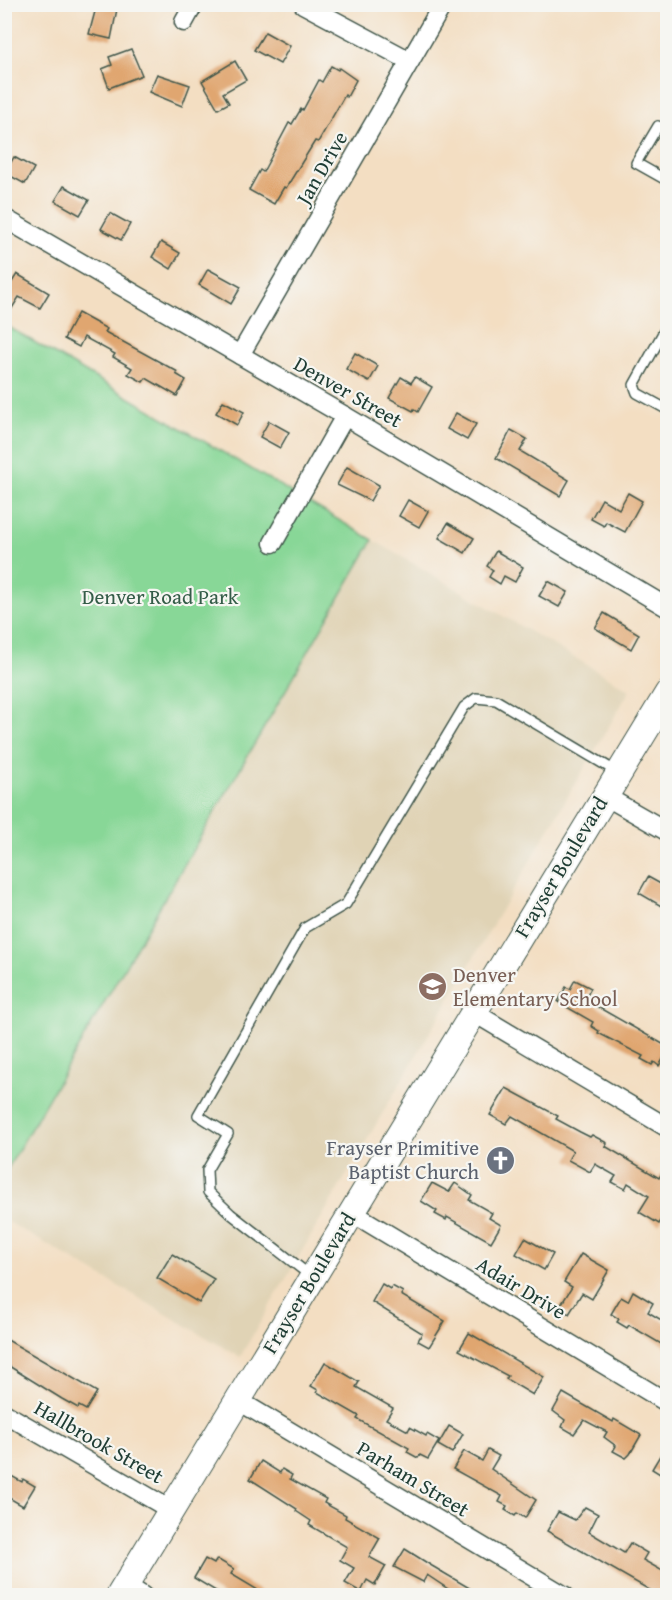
<svg xmlns="http://www.w3.org/2000/svg" width="672" height="1600" font-family="'Gentium Book Plus',serif">
	<rect width="100%" height="100%" fill="#f6f6f2"/>
	<filter id="ink" filterUnits="userSpaceOnUse"><feTurbulence type="fractalNoise" baseFrequency=".0167" numOctaves="2"/><feDisplacementMap in="SourceGraphic" scale="12" xChannelSelector="R" yChannelSelector="G"/><feConvolveMatrix kernelMatrix="1 2 1 2 8 2 1 2 1" color-interpolation-filters="sRGB"/></filter>
	<filter id="wash" filterUnits="userSpaceOnUse"><feTurbulence type="fractalNoise" baseFrequency=".008" numOctaves="4" result="noise"/><feDisplacementMap in="SourceGraphic" scale="24" xChannelSelector="R" yChannelSelector="G"/><feGaussianBlur stdDeviation="1.35" result="paint"/><feColorMatrix in="noise" values="0 0 0 0 0 0 0 0 0 0 0 0 0 0 0 0 0 1.4 0 .05"/><feComposite in="paint" operator="in"/></filter>
	<g filter="url(#wash)">
		<rect width="100%" height="100%" fill="#f3dec2"/>
		<!-- built -->
		<path fill="#e0d3b5" d="M373 540 630 690 240 1357 5 1220V1173Z"/>
		<!-- green -->
		<path fill="#88d797" stroke="#548a66" stroke-width="1.5" d="M5 325 373 540 5 1173Z"/>
		<g id="blocks">
			<!-- building -->
			<g fill="#e0a66f">
				<path d="M97 4H118L111 39 89 34Z"/>
				<path d="M265 32 290 46 280 64 254 50Z"/>
				<path d="M131 49 142 75 109 88 102 69 112 65 109 57Z"/>
				<path d="M235 61 246 80 223 93 229 103 218 109 202 81Z"/>
				<path d="M331 66 338 70 339 68 356 80 347 97 345 95 318 142 315 141 286 188 284 187 274 204 249 190 260 170 263 172 289 123 292 124 301 109 303 110 319 80 322 82Z"/>
				<path d="M157 74 190 85 182 106 149 92Z"/>
				<path d="M14 157 34 168 25 184 5 173Z"/>
				<path d="M64 186 89 200 80 215 55 201Z"/>
				<path d="M110 213 130 224 121 240 101 229Z"/>
				<path d="M161 242 180 253 171 269 152 257Z"/>
				<path d="M208 269 241 287 231 304 199 285Z"/>
				<path d="M17 274 49 293 40 308 19 297 4 321V295Z"/>
				<path d="M78 313 107 329 105 332 178 372 176 374 186 380 177 396 146 378 143 382 128 374 132 368 113 357 115 354 84 337 79 347 64 339Z"/>
				<path d="M355 353 378 366 369 382 346 369Z"/>
				<path d="M401 377 411 383 415 377 432 387 418 412 414 409 413 411 389 398Z"/>
				<path d="M223 401 244 412 237 425 216 413Z"/>
				<path d="M456 413 476 424 467 440 447 429Z"/>
				<path d="M269 421 289 432 280 448 260 437Z"/>
				<path d="M511 430 527 439 520 451 569 480 560 496 496 458Z"/>
				<path d="M347 467 379 485 370 501 337 485Z"/>
				<path d="M628 493 642 501 625 532 606 522 604 526 591 519 602 499 619 509Z"/>
				<path d="M408 500 428 511 419 527 399 516Z"/>
				<path d="M448 523 474 538 465 553 439 538Z"/>
				<path d="M496 551 523 567 515 582 504 576 500 584 489 577 493 570 487 566Z"/>
				<path d="M548 581 568 592 559 607 539 596Z"/>
				<path d="M604 613 639 634 631 649 595 628Z"/>
				<path d="M648 877 668 888V910L639 893Z"/>
				<path d="M575 980 591 988 585 999 589 1002 668 1047V1051L659 1066 654 1062 652 1065 641 1059 643 1056 598 1033 599 1031 591 1026 593 1022 558 1002 566 987 570 989Z"/>
				<path d="M506 1088 558 1116 556 1119 580 1132 590 1137 592 1135 607 1143 605 1146 659 1178 668 1164V1210L659 1224 639 1212 649 1196 628 1183 625 1189 612 1182 616 1176 595 1164 590 1172 568 1160 573 1151 512 1116 506 1124 490 1115Z"/>
				<path d="M432 1183 449 1192 455 1183 472 1195 469 1200 492 1213 489 1218 501 1225 491 1242 447 1217 446 1220 435 1214 437 1211 421 1201Z"/>
				<path d="M525 1238 553 1254 544 1270 516 1254Z"/>
				<path d="M172 1254 214 1279 199 1303 157 1278Z"/>
				<path d="M581 1254 609 1270 592 1299 582 1293 569 1314 559 1308 572 1287 564 1282Z"/>
				<path d="M382 1284 390 1289 392 1286 403 1292 401 1295 445 1321 429 1347 418 1341 422 1333 372 1302Z"/>
				<path d="M633 1291 653 1303 648 1312 668 1324V1348L629 1325 627 1328 617 1322 619 1319 611 1314 621 1297 628 1301Z"/>
				<path d="M469 1333 544 1377 533 1395 506 1379 508 1376 459 1350Z"/>
				<path d="M4 1338 97 1392 86 1410 79 1406 78 1408 62 1399 4 1363Z"/>
				<path d="M325 1362 359 1382 356 1387 393 1408 386 1419 408 1431 410 1427 426 1436 427 1434 439 1441 428 1459 420 1455 418 1458 407 1452 409 1448 357 1419 359 1416 317 1392 318 1390 311 1386Z"/>
				<path d="M563 1393 613 1422 614 1419 641 1435 630 1454 626 1458 613 1451 616 1446 604 1437 607 1432 584 1420 574 1434 562 1427 565 1420 553 1411Z"/>
				<path d="M449 1426 463 1434 452 1453 438 1445Z"/>
				<path d="M668 1442V1479L652 1469Z"/>
				<path d="M488 1450 499 1456 491 1469 536 1500 525 1518 517 1513 515 1516 505 1510 507 1506 499 1502 502 1496 453 1469 464 1451 482 1461Z"/>
				<path d="M261 1461 280 1473 282 1469 292 1475 290 1479 326 1499 324 1503 346 1515 345 1518 380 1538 369 1557 386 1566 375 1585 367 1580 361 1592 345 1583 354 1568 340 1560 347 1547 309 1525 311 1521 296 1511 297 1509 250 1479Z"/>
				<path d="M4 1472 22 1482 23 1479 35 1486 23 1506 4 1495Z"/>
				<path d="M585 1507 598 1514 589 1532 624 1553 630 1543 647 1553 643 1560 668 1574V1596H660L547 1531 558 1512 575 1520Z"/>
				<path d="M405 1549 432 1566 483 1596H444L448 1589 427 1575 423 1582 394 1567Z"/>
				<path d="M205 1559 214 1564 217 1559 234 1569 231 1574 268 1596H224L194 1578Z"/>
			</g>
		</g>
	</g>
	<g filter="url(#ink)">
		<use href="#blocks" fill-opacity="0" stroke="#3f5549" stroke-width="1.5"/>
		<g fill="none" stroke-linecap="round" stroke-linejoin="round">
			<defs>
				<g id="lane">
					<path d="M668 131 658 126 636 163 668 181"/>
					<path d="M668 324 634 385 637 393 668 410"/>
					<path d="M312 1277 231 1214 208 1192 207 1170 228 1134 198 1115 305 928 346 904 464 707 476 698 496 700 617 772"/>
				</g>
				<g id="street">
					<path d="M303 4 410 61"/>
					<path d="M184 22 194 4"/>
					<path d="M4 218 345 416 668 608"/>
					<path d="M240 355 443 4"/>
					<path d="M273 543 345 416"/>
					<path d="M605 796 668 832"/>
					<path d="M473 1012 668 1128"/>
					<path d="M351 1212 668 1403"/>
					<path d="M239 1401 565 1596"/>
					<path d="M4 1413 171 1510"/>
					<path d="M126 1585 143 1596"/>
				</g>
				<path id="secondary" d="M119 1596 668 693"/>
			</defs>
			<!-- lane casing -->
			<use href="#lane" stroke="#3f5549" stroke-width="12"/>
			<!-- street casing -->
			<use href="#street" stroke="#3f5549" stroke-width="21"/>
			<!-- secondary casing -->
			<use href="#secondary" stroke="#3f5549" stroke-width="28"/>
			<!-- lane -->
			<use href="#lane" stroke="#fff" stroke-width="9"/>
			<!-- street -->
			<use href="#street" stroke="#fff" stroke-width="18"/>
			<!-- secondary -->
			<use href="#secondary" stroke="#fff" stroke-width="26"/>
		</g>
	</g>
	<!-- icons -->
	<defs>
		<symbol id="school-disc" viewBox="-11 -11 22 22"><circle r="9.5" fill="#8d6e63" stroke="#f6f6f2"/><path d="M0-5L7-2L0 1L-7-2ZM-4 1L0 2.5L4 1V4Q0 6-4 4Z" fill="#fff"/></symbol>
		<symbol id="church-disc" viewBox="-11 -11 22 22"><circle r="9.5" fill="#6b7280" stroke="#f6f6f2"/><path d="M-1.2-6h2.4v3.5h3.3v2.4h-3.3V6h-2.4V-.1h-3.3v-2.4h3.3Z" fill="#fff"/></symbol>
	</defs>
	<g fill-rule="evenodd">
		<use href="#school-disc" x="416" y="970" width="33" height="33"/>
		<use href="#church-disc" x="484" y="1144" width="33" height="33"/>
	</g>
	<g text-anchor="middle" stroke-width="4.5" stroke-linejoin="round" paint-order="stroke">
		<!-- street labels -->
		<g font-size="21" fill="#1f3d34" stroke="#f6f6f2">
			<text transform="translate(322 168) rotate(-60)" y="7">Jan Drive</text>
			<text transform="translate(348 392) rotate(30)" y="7">Denver Street</text>
			<text transform="translate(561 867) rotate(-59)" y="7">Frayser Boulevard</text>
			<text transform="translate(309 1283) rotate(-59)" y="7">Frayser Boulevard</text>
			<text transform="translate(521 1288) rotate(31)" y="7">Adair Drive</text>
			<text transform="translate(99 1442) rotate(30)" y="7">Hallbrook Street</text>
			<text transform="translate(413 1479) rotate(31)" y="7">Parham Street</text>
		</g>
		<!-- park labels -->
		<g font-size="21" fill="#345c48" stroke="#f6f6f2">
			<text x="160" y="604">Denver Road Park</text>
		</g>
		<!-- education labels -->
		<g font-size="21" fill="#785e54" stroke="#f6f6f2" text-anchor="start">
			<text x="453" y="982">Denver<tspan x="453" dy="24">Elementary School</tspan></text>
		</g>
		<!-- worship labels -->
		<g font-size="21" fill="#5b616d" stroke="#f6f6f2" text-anchor="end">
			<text x="479" y="1155">Frayser Primitive<tspan x="479" dy="24">Baptist Church</tspan></text>
		</g>
	</g>
	<!-- margin -->
	<rect width="672" height="1600" fill="none" stroke="#f6f6f2" stroke-width="24"/>
</svg>
